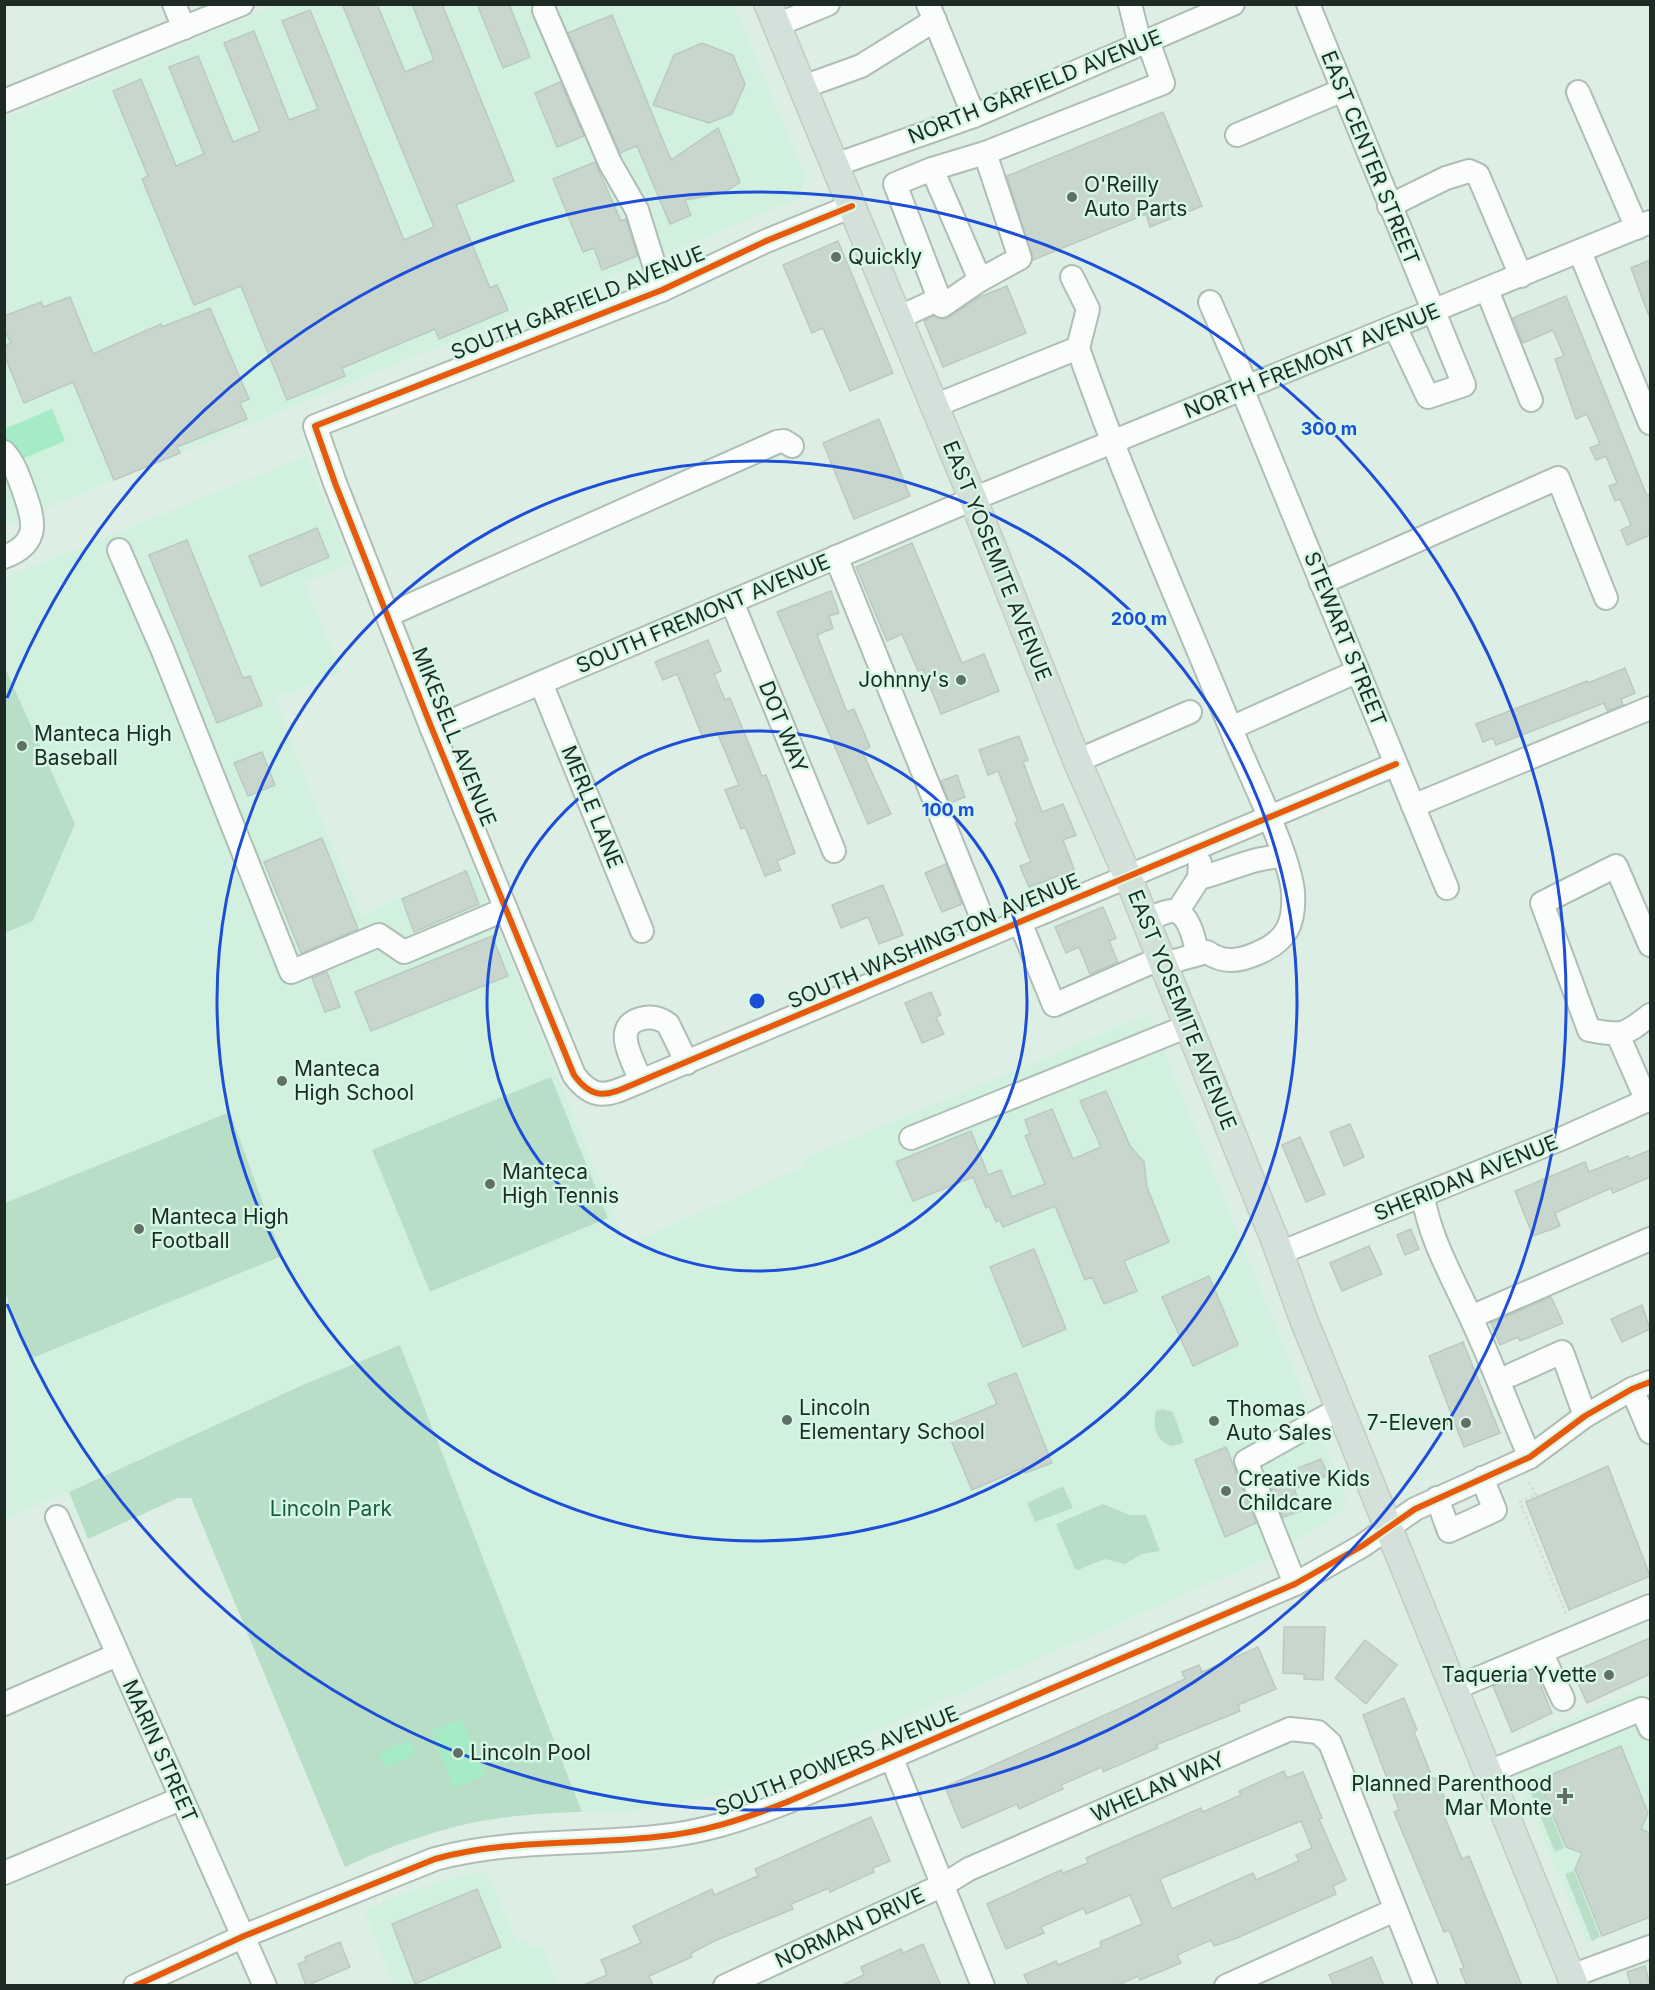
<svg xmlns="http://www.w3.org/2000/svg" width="1655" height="1990" font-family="Inter,sans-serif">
	<rect width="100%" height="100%" fill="#ddefe4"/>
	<!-- built -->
	<g fill="#d1f1de">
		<path d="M277 5H734L806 177 800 198 5 525V119Z"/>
		<path d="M306 456 350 564 305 583 341 672 275 698 316 806 361 915 473 867 626 1245 806 1166 803 1159 1149 1014 1346 1499 1345 1510 1272 1556 770 1777 725 1793 677 1804 629 1811 583 1812 400 1346 305 1384 5 1520V578Z"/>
		<path d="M1650 1684V1917L1587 1942 1507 1749Z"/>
		<path d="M487 1871 517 1942 524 1939 529 1949 536 1945 543 1947 559 1985H394L364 1910 405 1893 463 1875Z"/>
	</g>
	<!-- green -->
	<g fill="#b8dec8">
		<path d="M5 668 75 824 33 921 5 933Z"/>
		<path d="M551 1077 608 1218 430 1292 372 1150Z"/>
		<path d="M230 1112 282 1256 30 1359 5 1292V1203Z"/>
		<path d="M400 1345 582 1812C488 1814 431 1828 345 1867L191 1498H178L88 1539 69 1492 305 1384Z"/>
		<path d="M1163 1409 1173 1412 1184 1443 1171 1446C1156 1441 1152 1425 1156 1411Z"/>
		<path d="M1063 1486 1073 1508 1035 1522 1027 1503Z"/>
		<path d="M1103 1504 1130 1515H1146L1160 1551 1142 1554 1125 1564 1105 1559 1078 1570 1075 1569 1056 1524Z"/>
		<path d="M1537 1780 1564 1848 1555 1852 1527 1784Z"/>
		<path d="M1574 1871 1600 1937 1592 1941 1565 1874Z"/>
	</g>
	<!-- water -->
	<g fill="#a4ebc6">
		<path d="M52 409 65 441 10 464 5 452 4 429Z"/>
		<path d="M462 1719 486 1775 454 1788 431 1731Z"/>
		<path d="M409 1740 415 1755 385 1767 379 1753Z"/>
	</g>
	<!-- building -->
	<g fill="#c8d6ce" stroke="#bbcac1" stroke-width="1.5" fill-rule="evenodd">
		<path d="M342 4H377L405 72 434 60 412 4H442L514 181 456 205 490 288 497 285 508 310 439 339 435 329 342 368 345 376 287 400 241 286 194 305 142 179 148 176 113 91 141 79 176 166 204 154 169 67 198 56 233 142 260 131 224 43 254 31 289 120 318 109 282 21 310 10 404 240 434 227Z"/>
		<path d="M477 4H509L530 57 503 68Z"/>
		<path d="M612 15 671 160 718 128 740 182 724 193 685 200 691 215 670 224 637 146 620 153 568 33Z"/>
		<path d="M702 43 733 55 745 84 732 114 709 123 653 105 674 55Z"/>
		<path d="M560 82 584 136 557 147 535 93Z"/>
		<path d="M1163 112 1202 206 1150 227 1146 214 1033 260 1007 176Z"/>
		<path d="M595 162 621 221 626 219 637 256 602 270 594 248 583 252 553 179Z"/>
		<path d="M838 241 893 373 850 391 823 328 812 333 783 265Z"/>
		<path d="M1650 260V316H1649L1631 268Z"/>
		<path d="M1007 286 1026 333 943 367 924 321 934 316 941 319 949 317 980 297Z"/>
		<path d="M1566 296 1647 496 1650 494V535L1627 545 1621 530 1631 525 1620 499 1615 501 1609 486 1617 483 1606 456 1596 460 1590 448 1600 444 1587 414 1576 419 1555 359 1564 356 1553 330 1523 343 1513 318Z"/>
		<path d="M70 297 93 354 161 324 162 327 210 308 249 399 240 403 247 419 177 447 180 453 114 480 73 382 24 403 4 354V346L11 343 4 329V316L41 302 43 307Z"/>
		<path d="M879 419 910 496 854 519 823 443Z"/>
		<path d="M317 528 329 557 261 586 249 556Z"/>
		<path d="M187 540 243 678 250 676 262 705 217 723 149 555Z"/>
		<path d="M912 543 962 663 984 654 999 691 941 714 923 669 918 671 902 634 887 641 856 567Z"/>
		<path d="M831 591 839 613 829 616 833 628 817 635 847 712 854 709 870 747 862 751 891 814 868 824 777 612Z"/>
		<path d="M708 640 721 671 714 674 725 700 730 698 762 776 766 775 795 853 777 861 781 870 765 876 745 827 741 829 725 790 739 785 717 732 703 738 677 674 663 680 655 662Z"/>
		<path d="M1625 668 1635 693 1621 699 1623 705 1607 711 1604 703 1496 745 1493 738 1483 742 1476 724 1587 681 1588 683Z"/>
		<path d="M1019 736 1028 760 1023 762 1042 812 1063 804 1076 835 1063 840 1076 874 1060 880 1058 876 1029 887 1020 866 1031 862 1015 823 1018 822 998 771 988 775 979 750Z"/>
		<path d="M262 752 275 785 248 796 234 763Z"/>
		<path d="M957 775 965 797 950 803 941 781Z"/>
		<path d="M322 838 358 929 301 953 264 862Z"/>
		<path d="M946 864 962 904 942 912 925 873Z"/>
		<path d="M466 871 479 904 414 932 402 899Z"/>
		<path d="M883 885 903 935 879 944 868 917 841 928 832 905Z"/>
		<path d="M1103 907 1116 938 1109 941 1118 962 1090 974 1079 947 1066 953 1055 927Z"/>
		<path d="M492 936 508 976 371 1031 355 992Z"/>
		<path d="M327 972 340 1007 325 1012 312 978Z"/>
		<path d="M931 992 941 1015 936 1017 944 1034 922 1043 905 1003Z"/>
		<path d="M1106 1091 1130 1146 1144 1162 1147 1187 1169 1242 1124 1261 1137 1291 1104 1304 1092 1277 1085 1280 1055 1206 1003 1227 1000 1220 996 1222 989 1206 986 1208 973 1177 913 1201 896 1162 971 1131 988 1175 1001 1170 1012 1197 1045 1184 1025 1136 1030 1134 1025 1120 1052 1109 1073 1159 1101 1147 1080 1101Z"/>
		<path d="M1350 1124 1364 1157 1344 1166 1330 1132Z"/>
		<path d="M1300 1137 1325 1194 1306 1202 1282 1145Z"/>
		<path d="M1650 1150V1177L1613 1193 1611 1188 1555 1213 1560 1226 1533 1236 1515 1191 1585 1162 1589 1172 1628 1156 1629 1159Z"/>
		<path d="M1411 1229 1419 1249 1405 1255 1397 1235Z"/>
		<path d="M1369 1246 1382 1274 1342 1291 1330 1263Z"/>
		<path d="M1034 1249 1066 1329 1023 1347 990 1267Z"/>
		<path d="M1209 1276 1238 1345 1193 1366 1162 1297Z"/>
		<path d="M1551 1297 1563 1323 1520 1341 1518 1337 1500 1345 1491 1323Z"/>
		<path d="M1642 1305 1650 1329 1622 1342 1611 1319Z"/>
		<path d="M1463 1342 1500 1433 1464 1447 1429 1356Z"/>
		<path d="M1016 1373 1052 1463 1025 1473 1023 1468 972 1490 945 1426 997 1404 988 1384Z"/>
		<path d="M1226 1447 1256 1523 1225 1537 1195 1460Z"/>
		<path d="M1321 1459 1328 1475 1294 1489 1303 1510 1283 1517 1268 1480Z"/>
		<path d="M1608 1466 1650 1576 1569 1610 1526 1502Z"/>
		<path d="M1284 1627H1325L1323 1680 1304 1679V1674L1283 1673Z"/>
		<path d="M1650 1638V1674L1587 1703 1573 1672Z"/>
		<path d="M1365 1640 1397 1665 1366 1704 1335 1678Z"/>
		<path d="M1258 1647 1276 1689 1238 1705 1240 1711 1156 1745 1158 1748 1103 1772 1102 1767 1061 1785 1063 1789 1019 1809 1017 1804 962 1828 945 1787 1185 1679 1182 1672 1199 1665 1202 1672Z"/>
		<path d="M1534 1669 1552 1713 1512 1732 1493 1686Z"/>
		<path d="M1404 1698 1417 1730 1414 1732 1433 1779 1436 1778 1450 1810 1443 1813 1462 1859 1469 1856 1522 1986H1467L1460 1969 1464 1968 1449 1930 1444 1932 1394 1812 1399 1810 1363 1715Z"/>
		<path d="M1621 1746 1648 1813 1641 1829 1650 1833V1917L1602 1936 1575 1869 1582 1853 1566 1847 1538 1780Z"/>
		<path d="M1284 1771 1287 1778 1303 1772 1322 1818 1319 1819 1346 1880 1333 1886 1336 1894 1237 1938 1214 1946 1211 1940 1177 1955 1181 1963 1140 1980 1138 1976 1116 1986H1029L1024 1975 1056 1961 1058 1965 1101 1947 1100 1942 1142 1924 1130 1895 1086 1914 1084 1908 1041 1927 1044 1933 1006 1949 987 1904 1061 1870 1063 1873 1088 1863 1086 1858 1201 1808 1203 1812 1241 1795 1239 1791ZM1301 1821 1312 1848 1296 1855 1299 1861 1256 1880 1253 1873 1172 1909 1160 1879Z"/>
		<path d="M871 1817 890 1861 873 1868 874 1872 830 1892 829 1888 791 1904 793 1909 712 1942 690 1954 692 1957 649 1976 653 1986H581L607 1975 601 1960 641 1943 633 1926 712 1889 714 1895 758 1876 755 1869Z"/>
		<path d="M477 1889 501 1947 415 1984 392 1924Z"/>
		<path d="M340 1942 350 1967 306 1986 298 1964 306 1961 305 1957Z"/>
		<path d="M923 1944 941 1986H840L864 1975 861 1967 901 1949 903 1953Z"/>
		<path d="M1372 1957 1384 1986H1334L1329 1975Z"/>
		<path d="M1645 1966 1650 1986H1631L1627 1972Z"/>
	</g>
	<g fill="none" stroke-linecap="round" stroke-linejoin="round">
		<defs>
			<g id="minor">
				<path d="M174 4 184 28"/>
				<path d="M928 4 974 116"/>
				<path d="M1130 4 1140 44"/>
				<path d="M1308 4 1464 385 1428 397 1395 327"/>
				<path d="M544 10 610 163 637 210 662 290"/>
				<path d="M777 25 828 4"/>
				<path d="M803 87 861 66 935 20"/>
				<path d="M1578 92 1637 228"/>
				<path d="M4 101 242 4"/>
				<path d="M1237 135 1343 90"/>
				<path d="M835 165 974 116 1233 4"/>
				<path d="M932 169 980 280 1020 258 985 153 1163 83 1148 41"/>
				<path d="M852 206 766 241 662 290 315 426 335 483 432 729 574 1075C596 1105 612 1093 641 1081L1396 764"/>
				<path d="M1389 206 1446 178 1469 171 1478 175 1521 276"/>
				<path d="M1580 252 1650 423"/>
				<path d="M1072 277 1088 309 1078 348"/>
				<path d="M980 280 942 306 895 184 932 169 985 153"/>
				<path d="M1487 290 1531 400"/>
				<path d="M1210 302 1247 387"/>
				<path d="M898 318 939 299"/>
				<path d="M1242 389 1447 888"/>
				<path d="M934 406 1078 348C1124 480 1181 607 1234 736 1250 776 1289 852 1293 892 1295 923 1287 941 1258 953 1240 961 1224 964 1207 952L1163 964"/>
				<path d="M4 452C14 463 18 475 23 489 34 519 42 543 4 557"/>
				<path d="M119 550 163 651 291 972 379 935 404 952 506 909"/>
				<path d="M836 557 989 935"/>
				<path d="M1321 583 1558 478 1606 598"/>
				<path d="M732 602 834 851"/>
				<path d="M388 615 777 442 784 441 792 446"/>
				<path d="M541 683 642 931"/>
				<path d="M1231 728 1358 671"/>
				<path d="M432 729 973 499 1650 222"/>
				<path d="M1077 761 1190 712"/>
				<path d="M1413 806 1650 708"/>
				<path d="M1199 878C1226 872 1258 855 1283 857"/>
				<path d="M1177 912 1199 878 1200 863"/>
				<path d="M1146 920C1153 918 1166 910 1174 911 1189 913 1195 941 1197 953"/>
				<path d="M1020 922 1054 1005 1161 958"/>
				<path d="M1650 945 1616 866 1542 903 1589 1030C1622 1036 1624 1036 1650 1015"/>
				<path d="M1618 1035 1647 1101"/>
				<path d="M641 1081C634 1063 611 1027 640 1019 650 1016 660 1018 668 1024L687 1063"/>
				<path d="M911 1138 1188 1026"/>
				<path d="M1423 1196C1430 1240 1454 1280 1472 1320 1493 1365 1510 1412 1530 1457"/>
				<path d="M1280 1253 1563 1138 1650 1099"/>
				<path d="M1471 1317 1650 1239"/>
				<path d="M1511 1375 1562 1352 1585 1416"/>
				<path d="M1632 1389 1650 1432"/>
				<path d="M1437 1498 1449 1531 1495 1510 1482 1478"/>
				<path d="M57 1517 265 1986"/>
				<path d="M1295 1584 1246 1461 1341 1408"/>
				<path d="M1541 1652 1563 1699"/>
				<path d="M1455 1688 1650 1606"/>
				<path d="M4 1704 117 1655"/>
				<path d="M892 1759 983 1986"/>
				<path d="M1489 1772 1642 1709 1650 1728"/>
				<path d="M4 1873 180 1799"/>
				<path d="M1571 1976 1650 1947"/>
				<path d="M135 1986 244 1936 435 1859C508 1839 581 1845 655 1837 702 1833 744 1819 787 1802L1295 1584 1362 1546 1415 1509 1530 1457 1585 1416 1632 1389 1650 1382"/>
				<path d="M725 1986 943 1885 969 1869 1290 1729 1318 1732 1330 1743 1426 1986"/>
				<path d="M1226 1986 1395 1910"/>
			</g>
			<path id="major" d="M768 4 973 499 1077 761 1128 877 1276 1243 1303 1318 1575 1986"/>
		</defs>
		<!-- minor casing -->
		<use href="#minor" stroke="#afbeb5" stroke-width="26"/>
		<!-- major casing -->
		<use href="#major" stroke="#c2cbc5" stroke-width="30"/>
		<!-- path -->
		<path stroke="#d6dcd9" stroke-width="3" stroke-dasharray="3 3" stroke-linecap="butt" d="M1529 1482 1536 1495 1520 1502 1566 1614"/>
		<!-- minor -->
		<use href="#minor" stroke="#fafdfb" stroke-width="22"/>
		<!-- major -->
		<use href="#major" stroke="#d4e1db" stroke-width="27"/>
		<defs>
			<g id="cycleway">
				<path d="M852 206 766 241 662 290 315 426 335 483 432 729 574 1075C596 1105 612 1093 641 1081L1396 764"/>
				<path d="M135 1986 244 1936 435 1859C508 1839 581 1845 655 1837 702 1833 744 1819 787 1802L1295 1584 1362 1546 1415 1509 1530 1457 1585 1416 1632 1389 1650 1382"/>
			</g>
		</defs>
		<!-- cycleway casing -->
		<use href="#cycleway" stroke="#d5f7e3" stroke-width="10"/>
		<!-- cycleway -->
		<use href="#cycleway" stroke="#e8590c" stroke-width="6"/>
	</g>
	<!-- distance rings -->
	<g fill="none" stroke="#1d4ed8" stroke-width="3">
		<circle cx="757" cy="1001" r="270"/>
		<circle cx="757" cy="1001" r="540"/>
		<path d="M7 698A809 809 0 1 1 7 1304"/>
	</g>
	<!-- markers -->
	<g fill="#617067" stroke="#d5f7e3" stroke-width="2">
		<circle cx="1072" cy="197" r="6"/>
		<circle cx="836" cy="257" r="6"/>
		<circle cx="961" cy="680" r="6"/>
		<circle cx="22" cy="746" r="6"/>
		<circle cx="282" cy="1081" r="6"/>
		<circle cx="490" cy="1184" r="6"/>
		<circle cx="139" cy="1229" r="6"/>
		<circle cx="787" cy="1420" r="6"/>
		<circle cx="1214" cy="1421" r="6"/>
		<circle cx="1466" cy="1423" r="6"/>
		<circle cx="1226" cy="1491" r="6"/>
		<circle cx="1609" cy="1675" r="6"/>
		<circle cx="458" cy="1753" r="6"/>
		<path d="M1562 1787h6v6h6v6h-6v6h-6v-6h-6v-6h6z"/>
	</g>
	<g text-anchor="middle" stroke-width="5" stroke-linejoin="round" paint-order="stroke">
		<!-- street labels -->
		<g font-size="21" fill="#1e2b24" stroke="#d5f7e3">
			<text transform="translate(1035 87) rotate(-22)" y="7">NORTH GARFIELD AVENUE</text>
			<text transform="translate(1370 158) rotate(68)" y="7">EAST CENTER STREET</text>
			<text transform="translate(578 303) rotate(-22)" y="7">SOUTH GARFIELD AVENUE</text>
			<text transform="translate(1312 361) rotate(-22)" y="7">NORTH FREMONT AVENUE</text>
			<text transform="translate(997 561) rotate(68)" y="7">EAST YOSEMITE AVENUE</text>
			<text transform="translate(703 614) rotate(-23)" y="7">SOUTH FREMONT AVENUE</text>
			<text transform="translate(1345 639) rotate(68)" y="7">STEWART STREET</text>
			<text transform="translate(783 727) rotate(68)" y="7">DOT WAY</text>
			<text transform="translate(454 737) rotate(68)" y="7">MIKESELL AVENUE</text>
			<text transform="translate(592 807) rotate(68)" y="7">MERLE LANE</text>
			<text transform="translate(934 941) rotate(-23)" y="7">SOUTH WASHINGTON AVENUE</text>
			<text transform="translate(1182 1010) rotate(68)" y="7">EAST YOSEMITE AVENUE</text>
			<text transform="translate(1466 1178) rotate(-22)" y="7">SHERIDAN AVENUE</text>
			<text transform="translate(160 1751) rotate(66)" y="7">MARIN STREET</text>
			<text transform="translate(837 1761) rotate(-22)" y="7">SOUTH POWERS AVENUE</text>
			<text transform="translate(1158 1787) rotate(-24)" y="7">WHELAN WAY</text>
			<text transform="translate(850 1928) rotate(-25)" y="7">NORMAN DRIVE</text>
		</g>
		<!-- poi labels -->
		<g font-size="21" fill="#1e2b24" stroke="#d5f7e3" text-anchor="start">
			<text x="1084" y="192">O'Reilly<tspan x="1084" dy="24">Auto Parts</tspan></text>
			<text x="848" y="264">Quickly</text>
			<text x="949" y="687" text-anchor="end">Johnny's</text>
			<text x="34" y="741">Manteca High<tspan x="34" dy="24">Baseball</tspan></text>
			<text x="294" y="1076">Manteca<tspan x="294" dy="24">High School</tspan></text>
			<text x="502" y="1179">Manteca<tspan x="502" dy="24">High Tennis</tspan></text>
			<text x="151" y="1224">Manteca High<tspan x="151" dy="24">Football</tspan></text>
			<text x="799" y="1415">Lincoln<tspan x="799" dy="24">Elementary School</tspan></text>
			<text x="1226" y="1416">Thomas<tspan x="1226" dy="24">Auto Sales</tspan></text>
			<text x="1454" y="1430" text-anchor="end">7-Eleven</text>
			<text x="1238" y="1486">Creative Kids<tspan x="1238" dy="24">Childcare</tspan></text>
			<text x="1597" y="1682" text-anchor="end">Taqueria Yvette</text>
			<text x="470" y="1760">Lincoln Pool</text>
			<text x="1552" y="1791" text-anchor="end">Planned Parenthood<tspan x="1552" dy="24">Mar Monte</tspan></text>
		</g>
		<!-- park labels -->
		<g font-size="21" fill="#175d3f" stroke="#d5f7e3">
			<text x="331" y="1516">Lincoln Park</text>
		</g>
	</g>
	<circle cx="757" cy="1001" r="9" fill="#1d4ed8" stroke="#d5f7e3" stroke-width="3"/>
	<g font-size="18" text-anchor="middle" font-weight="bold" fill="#1d4ed8" stroke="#d5f7e3" stroke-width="5" stroke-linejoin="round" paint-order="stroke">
		<text x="1329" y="435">300 m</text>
		<text x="1139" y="625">200 m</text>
		<text x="948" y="816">100 m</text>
	</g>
	<!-- border -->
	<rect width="1655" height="1990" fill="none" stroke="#1e2b24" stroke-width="12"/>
</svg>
